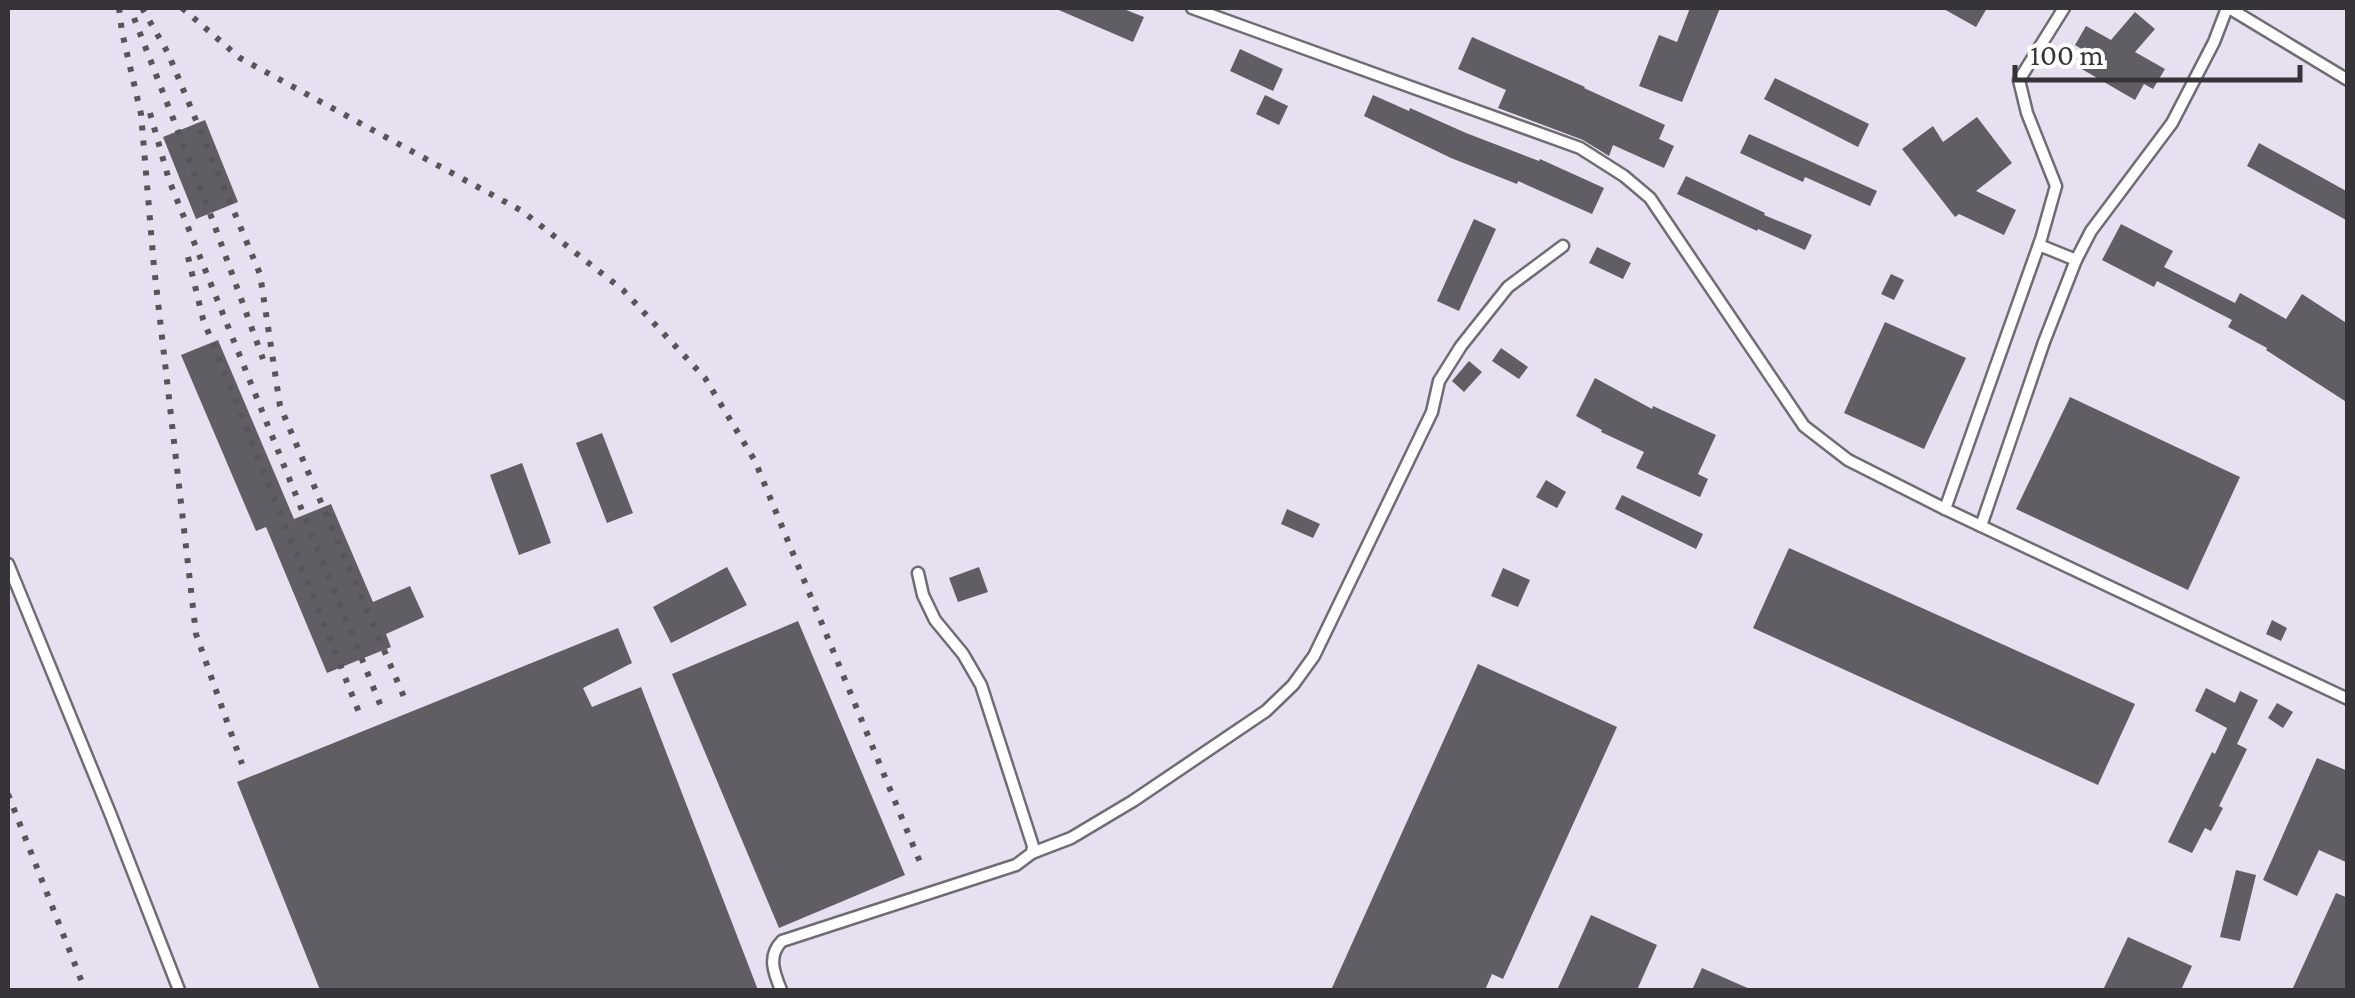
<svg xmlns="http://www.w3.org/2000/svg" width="2355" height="998" font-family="'Crimson Pro',serif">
	<rect width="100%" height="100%" fill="#f1eef7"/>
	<!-- built -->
	<rect fill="#e7e0f0" x="8" y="8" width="2339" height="982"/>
	<!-- building -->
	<g fill="#605d65">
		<path d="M1054 8H1121L1144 17 1133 42Z"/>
		<path d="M1690 8H1720L1682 102 1639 86 1659 35 1677 42Z"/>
		<path d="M1942 8H1987L1976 27Z"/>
		<path d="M2135 12 2155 29 2135 52 2165 69 2153 89 2144 84 2135 100 2080 68 2088 53 2075 45 2086 26 2111 40Z"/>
		<path d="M1472 37 1585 87 1584 88 1665 125 1659 139 1674 146 1664 168 1613 145 1609 156 1583 140 1498 108 1506 90 1458 69Z"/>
		<path d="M1240 49 1283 69 1273 91 1230 71Z"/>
		<path d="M1775 78 1869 124 1858 147 1764 99Z"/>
		<path d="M1265 95 1288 106 1279 125 1256 114Z"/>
		<path d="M1373 95 1409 111 1410 108 1466 133 1539 161 1540 159 1604 188 1592 214 1518 181 1517 184 1451 158 1364 116Z"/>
		<path d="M1977 117 2012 163 1976 191 2016 210 2004 235 1959 214 1955 217 1902 149 1933 126 1943 142Z"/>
		<path d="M205 120 238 202 196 219 163 137Z"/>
		<path d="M1749 134 1877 191 1870 206 1805 177 1803 182 1740 153Z"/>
		<path d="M2259 143 2348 192V221L2247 166Z"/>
		<path d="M1686 176 1765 213 1764 215 1812 235 1805 250 1758 229 1757 231 1677 194Z"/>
		<path d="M1474 219 1496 229 1459 311 1437 301Z"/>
		<path d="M2121 224 2173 251 2164 267 2235 303 2240 293 2286 319 2302 294 2348 324V403L2266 350 2267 348 2228 327 2232 320 2157 281 2154 287 2102 260Z"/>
		<path d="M1597 247 1631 263 1623 279 1589 263Z"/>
		<path d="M1891 274 1904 280 1894 300 1881 294Z"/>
		<path d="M1885 322 1966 358 1924 449 1844 413Z"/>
		<path d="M218 340 294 519 331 504 373 602 410 586 424 617 386 634 391 647 327 673 266 527 256 531 181 355Z"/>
		<path d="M1501 348 1528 367 1519 379 1492 361Z"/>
		<path d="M1469 361 1482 372 1464 392 1452 381Z"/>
		<path d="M1595 378 1652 409 1653 406 1716 435 1698 474 1708 479 1700 497 1636 468 1644 452 1601 432 1602 430 1576 416Z"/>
		<path d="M2070 397 2240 477 2188 590 2016 509Z"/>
		<path d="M602 433 633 513 607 523 576 443Z"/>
		<path d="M522 463 551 543 519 555 490 475Z"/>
		<path d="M1546 480 1566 492 1557 508 1536 497Z"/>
		<path d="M1622 495 1703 534 1696 549 1615 509Z"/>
		<path d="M1287 509 1320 524 1313 538 1281 524Z"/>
		<path d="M1789 548 2135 704 2098 785 1753 628Z"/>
		<path d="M727 567 747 605 671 643 653 607Z"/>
		<path d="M979 567 988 592 958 602 949 578Z"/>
		<path d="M1503 568 1530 580 1518 607 1491 596Z"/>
		<path d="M2272 620 2287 628 2281 641 2266 634Z"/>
		<path d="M798 621 905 875 779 928 672 674Z"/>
		<path d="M618 628 632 663 583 688 592 707 641 687 758 990H320L237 782Z"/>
		<path d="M1478 664 1617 727 1503 979 1492 974 1485 990H1331Z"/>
		<path d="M2206 688 2235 703 2240 691 2258 700 2237 744 2247 749 2219 806 2223 808 2211 831 2205 828 2192 853 2168 842 2212 752 2215 754 2227 728 2195 711Z"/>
		<path d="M2277 703 2293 712 2283 728 2268 718Z"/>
		<path d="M2317 758 2348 771V863L2319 850 2297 896 2263 880Z"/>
		<path d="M2236 870 2256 875 2240 941 2220 937Z"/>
		<path d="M2336 893 2348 898V990H2292Z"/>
		<path d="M1591 915 1657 945 1637 990H1557Z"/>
		<path d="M2128 937 2192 966 2181 990H2103Z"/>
		<path d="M1702 968 1752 990H1692Z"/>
	</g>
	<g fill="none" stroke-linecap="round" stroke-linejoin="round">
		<defs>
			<g id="lane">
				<path d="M1192 8 1580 148 1624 176 1650 198 1804 426 1848 460 1945 509 2348 699"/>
				<path d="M2229 8 2348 80"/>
				<path d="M2039 245 2076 260"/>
				<path d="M1945 509 2041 239 2056 186 2027 113 2019 80 2064 8"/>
				<path d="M1981 526 2044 342 2076 260 2091 231 2172 123 2214 42 2227 8"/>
				<path d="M8 564 110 813 179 990"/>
				<path d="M1032 853 1071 838 1133 801 1266 711 1293 685 1314 656 1432 412 1439 381 1461 346 1508 287 1563 246"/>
				<path d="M781 990C774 973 767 956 782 941L1016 865 1032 853 1033 846 981 685 963 654 935 620 923 595 918 573"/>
			</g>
		</defs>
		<!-- lane casing -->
		<use href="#lane" stroke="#6f6c73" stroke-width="15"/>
		<!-- lane -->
		<use href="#lane" stroke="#fff" stroke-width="10"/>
		<!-- rail -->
		<g stroke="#57555a" stroke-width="6" stroke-dasharray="5 10" stroke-linecap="butt">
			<path d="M119 8 122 32 141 114 154 267 196 634 242 764"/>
			<path d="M142 8 168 53 260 274 280 406 407 704"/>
			<path d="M182 8 240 58 522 211 623 290 705 378 755 461 922 867"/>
			<path d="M134 18 211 216 263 359"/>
			<path d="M150 113 169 180 382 709"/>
			<path d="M188 257 203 319 360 715"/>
			<path d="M8 794 85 990"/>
		</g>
	</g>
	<!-- border -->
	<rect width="2355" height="998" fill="none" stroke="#363438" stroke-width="20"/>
	<!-- scale -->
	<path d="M2015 65v15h285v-15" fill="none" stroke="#363438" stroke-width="5"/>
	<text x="2030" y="65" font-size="30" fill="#363438" stroke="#ffffff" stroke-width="8" paint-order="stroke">100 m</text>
</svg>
